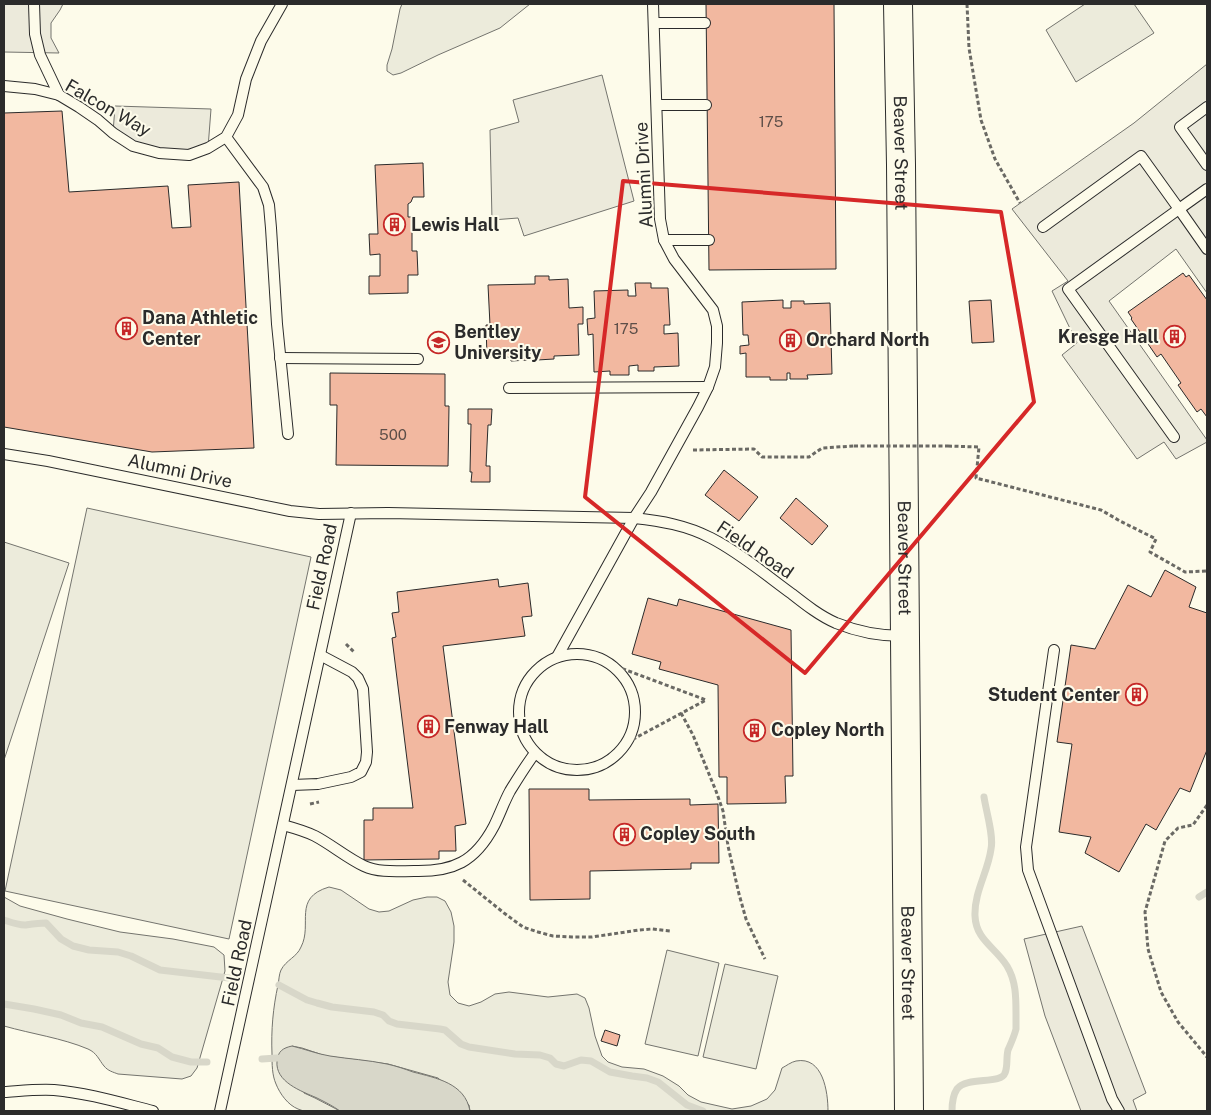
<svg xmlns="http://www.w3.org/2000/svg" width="1211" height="1115" font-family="'Public Sans',sans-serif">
	<rect width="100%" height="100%" fill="#fdfbea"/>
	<!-- green -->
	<g fill="#ecebdb" stroke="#74746e">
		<path d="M402 4H530L500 28 438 55 401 73 393 75 387 71V65L392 49 400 9Z"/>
		<path d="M1085 4H1134L1154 33 1076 82 1046 30Z"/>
		<path d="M87 508 311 557 229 939 5 891Z"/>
		<path d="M4 542 69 563 4 760Z"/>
		<path d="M329 887 341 890 369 909 379 912 389 911 413 900 427 897H437L445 901 451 912 454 926V942L448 982 450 995 458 1003 469 1006 481 1002 495 994 509 992 548 997 577 994 585 998 589 1008 595 1036 602 1056 608 1062 622 1067 644 1069 663 1076 679 1086 688 1095 701 1102 732 1109 751 1106 767 1099 775 1090 782 1068C786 1066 791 1062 796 1061 823 1056 828 1092 828 1111H470L469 1105 438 1078 388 1064 326 1056 302 1048 292 1046 304 1093 315 1098 340 1111C329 1111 308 1114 298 1109 288 1105 280 1094 276 1084 272 1075 272 1064 272 1054 271 1030 273 1008 278 985 279 980 279 974 281 970 286 960 297 957 301 947 313 924 292 898 329 887Z"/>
		<path d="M4 897 20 906 67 919 120 932 173 939 214 947 224 955 225 971 197 1068 191 1076 182 1079 118 1074C113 1072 108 1071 104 1066 99 1060 97 1053 88 1049 62 1038 32 1034 4 1026Z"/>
		<path d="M667 950 719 963 698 1056 645 1044Z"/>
		<path d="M725 964 778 976 756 1069 703 1057Z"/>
	</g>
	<!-- parking -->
	<g fill="#eceadb" stroke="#74746e">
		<path d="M4 4H63L60 10 51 23V38L59 53 4 52Z"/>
		<path d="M1207 64V293L1176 249 1109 301 1207 440V442L1176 459 1164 442 1137 459 1062 355 1077 343 1052 291 1068 281 1012 209 1134 123Z"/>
		<path d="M602 75 634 201 524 236 518 218 492 220 490 130 519 122 513 100Z"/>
		<path d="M115 106 211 109 208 148 159 153 113 133Z"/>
		<path d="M1082 926 1146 1093 1133 1100 1137 1111H1081L1045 1016 1024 939Z"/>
	</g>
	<!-- water -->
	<path fill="#d8d7c9" stroke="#74746e" d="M292 1046C305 1049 317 1054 330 1056 349 1059 368 1060 387 1064 396 1066 405 1069 413 1072 436 1078 465 1083 470 1111H340C333 1106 325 1102 317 1098 301 1091 275 1082 277 1061 278 1051 283 1048 292 1046Z"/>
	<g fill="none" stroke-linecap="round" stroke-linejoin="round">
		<!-- stream -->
		<g stroke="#d8d7c9" stroke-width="7">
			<path d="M1199 897 1207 892"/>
			<path d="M4 920C10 922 17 925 25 925 32 924 38 923 46 923L61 939 73 946 89 950 118 952 131 956 160 970 229 978"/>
			<path d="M279 985 307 1000 317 1003 332 1007 374 1012 383 1015 389 1021 397 1024 440 1029 445 1030 461 1044 469 1047 515 1054 540 1055 550 1058 556 1064 564 1066 581 1060 591 1061 610 1072 632 1076 647 1078 658 1082 687 1105 703 1111"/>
			<path d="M4 1004 34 1009 61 1015 81 1023 102 1027 141 1044 158 1048 172 1057 191 1062H207"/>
			<path d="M262 1059 277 1058"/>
			<path d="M952 1111C952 1104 953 1095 957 1089 967 1076 1001 1085 1005 1073 1008 1066 1006 1058 1008 1050 1011 1043 1014 1037 1016 1029 1016 1024 1016 1019 1016 1014 1016 997 1016 981 1007 966 995 947 976 940 975 916 974 892 988 872 991 849 994 836 986 811 984 797"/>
		</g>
	</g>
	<!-- building -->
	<g fill="#f2b8a0" stroke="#2b2b2b">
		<path d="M706 4H834L836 269 709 270Z"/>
		<path d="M62 111 69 192 168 186 172 228 191 227 188 185 239 182 254 448 152 452 4 427V113Z"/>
		<path d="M423 163 424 197H413L411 202 408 204V217H412V251H417L418 275H408V293L369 294V276H380V254L370 255 369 234H378L375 165Z"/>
		<path d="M1183 273 1186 277 1189 275 1207 300V417L1201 409 1197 412 1178 385 1181 383 1161 354 1157 357 1131 319 1132 318 1128 312Z"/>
		<path d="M535 276H549V280L568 279 569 308 583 307V324H578L579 355 554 356V359L537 360V353H528V360L511 361V357H487L486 325H490L488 285 535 284Z"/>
		<path d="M635 283H651V288H668L670 325H664V334L678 333 679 366 654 367V371H638V365L629 366V375H610V371L594 372 593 334 588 335 587 319 595 318 594 291 628 290V296H636Z"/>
		<path d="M783 300V308H791V301H804V304L830 303 832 374 807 375 808 379H790V373H787V380H770V377H746V353L740 354V346L749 345 748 335H743L742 302Z"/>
		<path d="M991 300 994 342 972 343 969 301Z"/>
		<path d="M330 373 445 374V406H449L448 466 336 465 337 405H330Z"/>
		<path d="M468 409H492L491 425H488L486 466H490V482H471L472 472H470L471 424H468Z"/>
		<path d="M724 470 758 497 739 521 705 495Z"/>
		<path d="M796 498 828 526 812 545 780 518Z"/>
		<path d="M1165 570 1196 587 1189 607 1207 613V750L1190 792 1180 788 1156 830 1146 824 1119 872 1085 853 1091 837 1059 832 1072 744 1057 742 1071 645 1095 649 1128 585 1151 597Z"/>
		<path d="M498 579 499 587 528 583 532 616 522 617 525 636 443 646 466 824 455 826 456 851H439V859L364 860V820H373V808H413L392 638 396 637 392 613 399 612 397 592Z"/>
		<path d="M648 598 677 606 679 599 791 630 793 776H785L786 803 727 804V777H719L718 685 659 669 661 662 632 654Z"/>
		<path d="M529 789H589V800L690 799V805L718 804 719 863H691V869L590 871V899L530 900Z"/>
		<path d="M605 1030 620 1035 617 1046 601 1041Z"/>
	</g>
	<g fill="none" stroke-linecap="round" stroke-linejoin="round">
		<defs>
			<g id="service">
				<path d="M34 4 35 34 40 55 59 95"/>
				<path d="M654 23H705"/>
				<path d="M4 86 35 89 59 95 79 107 98 120 113 133 133 146 159 153 189 155 208 148 226 137 238 115 246 79 261 41 282 4"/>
				<path d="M657 105H706"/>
				<path d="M1207 107 1180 127 1207 165"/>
				<path d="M226 137 263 187 269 205 271 228 277 324 288 434"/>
				<path d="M1207 189 1179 209 1207 249"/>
				<path d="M1043 227 1141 156 1179 209 1068 289 1174 437"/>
				<path d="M664 240H709"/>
				<path d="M280 358 418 359"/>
				<path d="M509 388 708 387"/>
				<path d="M4 454 48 461 290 511 319 514 388 513 634 518C661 521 686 525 711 538 740 553 766 575 792 594 806 605 820 616 836 623 858 632 880 636 903 636"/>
				<path d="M1054 650 1026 847 1028 870 1112 1099 1119 1111"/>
				<circle cx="577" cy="712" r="58"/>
				<path d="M557 657 634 518 651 492 698 407 708 387 715 367 717 343V326L713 310 674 259 664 240 660 219 653 4"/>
				<path d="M292 785 318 784 351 777 361 772 366 762 367 752 363 689 358 678 352 672 320 655"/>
				<path d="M283 825C294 828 305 831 315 836 332 845 347 858 364 866 379 873 398 871 414 871 453 872 475 862 494 826 500 814 504 802 510 791 518 778 526 765 535 753"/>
				<path d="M4 1092C20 1091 38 1089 54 1090 88 1093 121 1103 153 1111"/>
				<path d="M220 1111 351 513"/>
			</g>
			<g id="secondary">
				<path id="s1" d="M898 4 901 165 909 1111"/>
			</g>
		</defs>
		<!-- service casing -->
		<use href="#service" stroke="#2b2b2b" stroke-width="12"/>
		<!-- secondary casing -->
		<use href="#secondary" stroke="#2b2b2b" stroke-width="30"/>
		<!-- path -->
		<g stroke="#6a6964" stroke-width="3" stroke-dasharray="4 2.5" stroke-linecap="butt">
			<path d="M967 4 969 48 981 120 995 159 1020 203"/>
			<path d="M948 446 979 447 976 478 1101 510 1120 521 1156 539 1150 552 1185 572 1207 571"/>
			<path d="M693 450 754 449 762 457H809L822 448 854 446"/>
			<path d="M346 644 354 652"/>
			<path d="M610 664 706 700 626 743"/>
			<path d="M681 713 693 735 716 791 723 811 728 846 739 894 746 919 765 959"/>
			<path d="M310 804 319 802"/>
			<path d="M1207 805 1193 825 1178 828 1165 841 1145 912 1148 949 1161 992 1178 1022 1207 1057"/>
			<path d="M463 880 504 913 523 927 538 932 553 936 572 937H592L639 930 652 929 670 931"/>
		</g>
		<!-- service -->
		<use href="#service" stroke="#fdfbea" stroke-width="10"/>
		<!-- secondary -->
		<use href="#secondary" stroke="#fdfbea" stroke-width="28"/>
		<!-- path-bridge -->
		<path stroke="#6a6964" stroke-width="3" stroke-dasharray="4 2.5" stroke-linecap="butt" d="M854 446H948"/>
	</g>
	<!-- marked area -->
	<path fill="none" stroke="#d62828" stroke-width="4" stroke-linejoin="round" d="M623 181 1001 212 1034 402 805 673 585 497Z"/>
	<!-- icons -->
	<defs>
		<symbol id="building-ring" viewBox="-11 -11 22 22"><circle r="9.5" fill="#fdfbea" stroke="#c62828" stroke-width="1.5"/><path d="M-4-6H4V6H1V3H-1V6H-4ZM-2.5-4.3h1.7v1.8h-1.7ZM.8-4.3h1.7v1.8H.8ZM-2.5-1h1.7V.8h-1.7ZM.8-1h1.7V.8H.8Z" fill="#c62828"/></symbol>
		<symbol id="university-ring" viewBox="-11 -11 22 22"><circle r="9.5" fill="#fdfbea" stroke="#c62828" stroke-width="1.5"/><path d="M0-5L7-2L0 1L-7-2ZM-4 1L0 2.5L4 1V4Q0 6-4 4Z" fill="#c62828"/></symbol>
	</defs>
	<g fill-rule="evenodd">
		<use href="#building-ring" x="382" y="212" width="25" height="25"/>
		<use href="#building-ring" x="114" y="316" width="25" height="25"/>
		<use href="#building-ring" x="1162" y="324" width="25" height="25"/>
		<use href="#building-ring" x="778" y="328" width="25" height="25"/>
		<use href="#university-ring" x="426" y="330" width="25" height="25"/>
		<use href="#building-ring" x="1124" y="682" width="25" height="25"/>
		<use href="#building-ring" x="416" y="714" width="25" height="25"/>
		<use href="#building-ring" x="742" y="718" width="25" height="25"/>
		<use href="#building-ring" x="612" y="822" width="25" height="25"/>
	</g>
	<g text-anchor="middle" stroke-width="4" stroke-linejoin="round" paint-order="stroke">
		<!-- number labels -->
		<g font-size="15" fill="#5d4e48">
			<text x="771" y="127">175</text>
			<text x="626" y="334">175</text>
			<text x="393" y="440">500</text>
		</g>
		<!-- street labels -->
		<g font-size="18" fill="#2b2b2b" stroke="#fdfbea">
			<text transform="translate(108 108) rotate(30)" y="6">Falcon Way</text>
			<text dy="6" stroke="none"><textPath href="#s1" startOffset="149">Beaver Street</textPath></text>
			<text transform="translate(644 175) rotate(-93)" y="6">Alumni Drive</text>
			<text transform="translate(180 471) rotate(12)" y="6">Alumni Drive</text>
			<text transform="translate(755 550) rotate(34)" y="6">Field Road</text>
			<text dy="6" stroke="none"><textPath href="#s1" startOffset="554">Beaver Street</textPath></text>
			<text transform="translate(322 567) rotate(-78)" y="6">Field Road</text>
			<text dy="6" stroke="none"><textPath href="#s1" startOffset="959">Beaver Street</textPath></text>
			<text transform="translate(237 963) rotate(-78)" y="6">Field Road</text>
		</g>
		<!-- poi labels -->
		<g font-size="18" font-weight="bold" fill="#2b2b2b" stroke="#fdfbea" text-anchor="start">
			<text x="411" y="231">Lewis Hall</text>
			<text x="142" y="324">Dana Athletic<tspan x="142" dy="21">Center</tspan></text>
			<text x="454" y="338">Bentley<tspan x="454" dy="21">University</tspan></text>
			<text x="1159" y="343" text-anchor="end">Kresge Hall</text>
			<text x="806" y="346">Orchard North</text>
			<text x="1120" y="701" text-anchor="end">Student Center</text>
			<text x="444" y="733">Fenway Hall</text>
			<text x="771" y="736">Copley North</text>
			<text x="640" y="840">Copley South</text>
		</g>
	</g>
	<!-- border -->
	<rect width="1211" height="1115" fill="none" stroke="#2b2b2b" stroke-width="10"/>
</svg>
